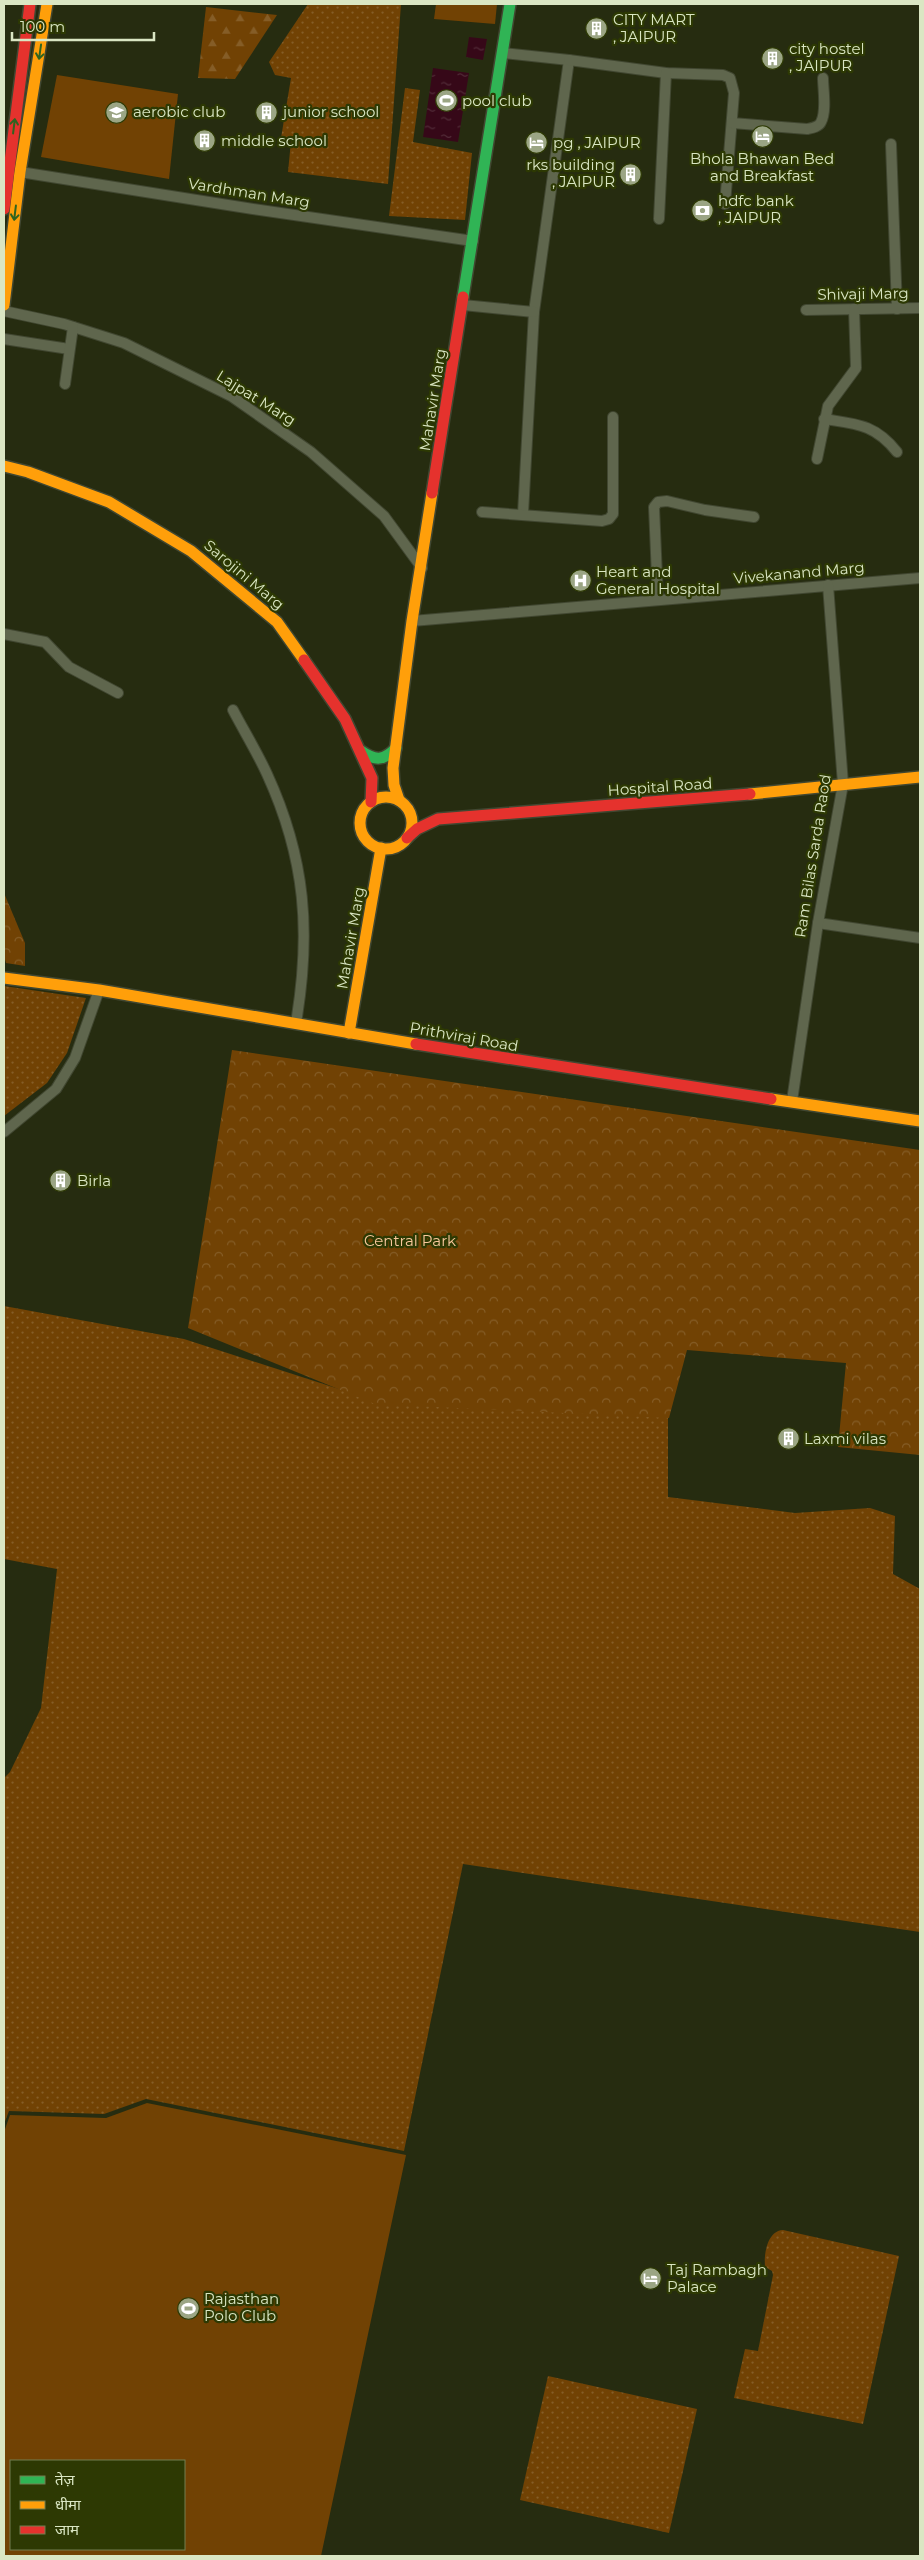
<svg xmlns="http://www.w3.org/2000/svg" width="924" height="2560" font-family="Montserrat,'Noto Sans Devanagari',sans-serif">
	<defs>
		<pattern id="grass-dots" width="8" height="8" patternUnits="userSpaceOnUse" patternTransform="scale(1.25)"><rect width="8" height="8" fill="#714204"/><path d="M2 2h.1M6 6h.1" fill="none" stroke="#855d27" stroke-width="1.8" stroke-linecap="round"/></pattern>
		<pattern id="forest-firs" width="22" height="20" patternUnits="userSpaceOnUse" patternTransform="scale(1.25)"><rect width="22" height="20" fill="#714204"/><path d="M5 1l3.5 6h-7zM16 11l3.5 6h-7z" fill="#855d27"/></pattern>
		<pattern id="park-crowns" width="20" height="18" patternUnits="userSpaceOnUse" patternTransform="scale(1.25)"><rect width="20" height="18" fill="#714204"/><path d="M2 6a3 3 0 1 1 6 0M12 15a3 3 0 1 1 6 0" fill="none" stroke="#855d27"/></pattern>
		<pattern id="water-ripples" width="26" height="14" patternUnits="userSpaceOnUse" patternTransform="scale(1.25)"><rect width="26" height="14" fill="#360818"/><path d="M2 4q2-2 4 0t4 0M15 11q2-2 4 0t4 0" fill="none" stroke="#522c38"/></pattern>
	</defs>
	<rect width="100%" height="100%" fill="#262c10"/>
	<!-- grass -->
	<g fill="url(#grass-dots)">
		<path d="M308 4H401L388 184 288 172 291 141 281 138 291 78 275 75 269 62Z"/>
		<path d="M405 88 420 90 413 142 472 153 465 220 389 216Z"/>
		<path d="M4 986 86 998 67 1053 47 1083 4 1116Z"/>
		<path d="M4 1306 184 1339 373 1400 668 1414V1497L795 1513 870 1508 895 1516 893 1574 920 1589V1932L463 1864 404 2151 146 2099 104 2114 9 2111 4 2124V1778L10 1772 41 1708 57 1569 4 1559Z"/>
		<path d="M783 2230 899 2256 863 2424 734 2398 745 2349 758 2351 773 2275 772 2271 765 2267C764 2254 767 2231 783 2230Z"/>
		<path d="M548 2376 697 2409 669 2533 520 2500Z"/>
	</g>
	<!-- forest -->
	<path fill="url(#forest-firs)" d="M206 7 277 15 235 79 198 78Z"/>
	<!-- park -->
	<g fill="url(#park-crowns)">
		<path d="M4 893 25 943V966L6 963 4 956Z"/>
		<path d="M232 1050 920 1150V1455L838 1447 846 1363 687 1350 669 1418 375 1404 188 1328Z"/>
	</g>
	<!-- pitch -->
	<g fill="#714204" fill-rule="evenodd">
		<path d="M436 4H497L495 24 434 19Z"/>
		<path d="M57 75 178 94 169 179 41 157Z"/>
		<path d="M147 2103 406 2155 321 2556H4V2132L10 2115 106 2118ZM11 2461H184V2549H11Z"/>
	</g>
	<!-- water -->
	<g fill="url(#water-ripples)">
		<path d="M469 37 487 39 483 60 466 57Z"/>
		<path d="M433 68 469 73 458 142 423 137Z"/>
	</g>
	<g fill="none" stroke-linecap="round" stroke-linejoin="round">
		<defs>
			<g id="street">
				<path d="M503 53 569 60 534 312 523 514"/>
				<path d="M569 60 666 73 723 75 730 78 734 93 725 204"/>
				<path d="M732 123 807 129C812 128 819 127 821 122 827 111 823 89 823 78"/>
				<path d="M891 144 897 309"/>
				<path d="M20 172 253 209 473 241"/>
				<path d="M659 219 666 73"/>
				<path d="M463 305 534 312"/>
				<path d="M806 310 920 308"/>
				<path d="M4 311 64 324 124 343 231 396 311 452 384 516 422 568"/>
				<path d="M4 339 69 349"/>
				<path d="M65 384 73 327"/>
				<path d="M824 419C856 424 875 424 897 452"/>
				<path d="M817 459 828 406 856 368 854 309"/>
				<path d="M482 512 602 521 609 519 613 514V417"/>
				<path d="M658 600 654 507 658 502 667 501 705 510 754 517"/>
				<path d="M412 621 920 578"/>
				<path d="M4 634 45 642 69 667 118 693"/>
				<path d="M233 710C244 731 257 752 267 774 306 859 311 933 296 1023"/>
				<path d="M818 923 920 938"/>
				<path d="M792 1101 818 923 843 784 828 585"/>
				<path d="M4 1132 56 1089 75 1058 99 990"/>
			</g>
			<g id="fast">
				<path d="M463 297 510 4"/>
				<path d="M361 751C375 761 384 761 396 748"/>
			</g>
			<g id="slow">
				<path d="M4 305 20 172 47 4"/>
				<path d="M4 466 28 472 109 502 191 551 277 622 304 660"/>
				<path d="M750 794 920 777"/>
				<circle cx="386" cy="823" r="26"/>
				<path d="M399 800 394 785 393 768 412 621 432 493"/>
				<path d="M4 978 99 990 416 1044"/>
				<path d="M349 1033 381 848"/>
				<path d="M771 1099 920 1121"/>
			</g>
			<g id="jam">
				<path d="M4 209 30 4"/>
				<path d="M432 493 463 297"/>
				<path d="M304 660 345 719 372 778 371 802"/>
				<path d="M407 838 417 829 438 819 750 794"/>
				<path d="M416 1044 771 1099"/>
			</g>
		</defs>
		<!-- street casing -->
		<use href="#street" stroke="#414731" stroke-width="12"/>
		<!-- fast casing -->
		<use href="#fast" stroke="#414731" stroke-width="14"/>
		<!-- slow casing -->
		<use href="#slow" stroke="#414731" stroke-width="14"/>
		<!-- jam casing -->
		<use href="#jam" stroke="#414731" stroke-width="14"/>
		<!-- street -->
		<use href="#street" stroke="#5f664d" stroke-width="10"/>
		<!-- fast -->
		<use href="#fast" stroke="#30b455" stroke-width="11"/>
		<!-- slow -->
		<use href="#slow" stroke="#ff9f0a" stroke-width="11"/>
		<!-- jam -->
		<use href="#jam" stroke="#e5322d" stroke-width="11"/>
	</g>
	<!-- one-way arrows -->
	<defs><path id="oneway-shaft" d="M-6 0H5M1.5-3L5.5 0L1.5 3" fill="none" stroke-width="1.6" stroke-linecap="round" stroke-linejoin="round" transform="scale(1.25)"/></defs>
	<g stroke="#2e6420">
		<use href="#oneway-shaft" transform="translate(40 52) rotate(98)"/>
		<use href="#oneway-shaft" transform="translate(14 126) rotate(-83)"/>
		<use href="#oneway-shaft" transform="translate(15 213) rotate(97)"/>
	</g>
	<!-- icons -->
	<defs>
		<symbol id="building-disc" viewBox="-11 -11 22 22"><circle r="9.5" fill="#9ba584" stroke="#2d3903"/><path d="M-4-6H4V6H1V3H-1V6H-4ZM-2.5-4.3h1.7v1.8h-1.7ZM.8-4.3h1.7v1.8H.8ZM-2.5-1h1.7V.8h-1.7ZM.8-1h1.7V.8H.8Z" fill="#fff"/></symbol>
		<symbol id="stadium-disc" viewBox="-11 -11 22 22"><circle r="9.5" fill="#9ba584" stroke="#2d3903"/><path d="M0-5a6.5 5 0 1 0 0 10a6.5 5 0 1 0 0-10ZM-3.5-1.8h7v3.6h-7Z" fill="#fff"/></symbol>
		<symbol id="university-disc" viewBox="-11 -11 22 22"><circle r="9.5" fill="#9ba584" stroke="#2d3903"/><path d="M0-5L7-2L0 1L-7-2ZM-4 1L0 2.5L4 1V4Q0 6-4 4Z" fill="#fff"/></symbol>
		<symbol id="hotel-disc" viewBox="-11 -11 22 22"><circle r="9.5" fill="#9ba584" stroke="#2d3903"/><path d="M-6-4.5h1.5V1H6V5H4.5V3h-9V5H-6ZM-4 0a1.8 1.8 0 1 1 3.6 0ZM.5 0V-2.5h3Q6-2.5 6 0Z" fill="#fff"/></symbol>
		<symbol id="bank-disc" viewBox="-11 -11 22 22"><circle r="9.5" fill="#9ba584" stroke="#2d3903"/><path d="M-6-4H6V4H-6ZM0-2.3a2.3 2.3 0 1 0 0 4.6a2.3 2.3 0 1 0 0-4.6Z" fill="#fff"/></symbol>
		<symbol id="hospital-disc" viewBox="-11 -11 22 22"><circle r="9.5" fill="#9ba584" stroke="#2d3903"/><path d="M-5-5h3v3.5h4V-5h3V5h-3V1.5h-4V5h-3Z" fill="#fff"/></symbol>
	</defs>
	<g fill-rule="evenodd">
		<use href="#building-disc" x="584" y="16" width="25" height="25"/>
		<use href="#building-disc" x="760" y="46" width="25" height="25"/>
		<use href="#stadium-disc" x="434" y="88" width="25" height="25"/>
		<use href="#university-disc" x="104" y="100" width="25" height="25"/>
		<use href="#building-disc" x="254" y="100" width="25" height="25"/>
		<use href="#hotel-disc" x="750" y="124" width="25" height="25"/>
		<use href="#building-disc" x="192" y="128" width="25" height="25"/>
		<use href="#hotel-disc" x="524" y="130" width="25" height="25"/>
		<use href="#building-disc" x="618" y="162" width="25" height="25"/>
		<use href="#bank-disc" x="690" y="198" width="25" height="25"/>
		<use href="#hospital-disc" x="568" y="568" width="25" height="25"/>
		<use href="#building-disc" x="48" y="1168" width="25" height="25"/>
		<use href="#building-disc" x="776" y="1426" width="25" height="25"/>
		<use href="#hotel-disc" x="638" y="2266" width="25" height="25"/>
		<use href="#stadium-disc" x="176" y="2296" width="25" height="25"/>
	</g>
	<g text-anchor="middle" stroke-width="4.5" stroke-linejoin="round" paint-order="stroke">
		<!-- poi labels -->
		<g font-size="15" fill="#dae6c3" stroke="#2d3903" text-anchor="start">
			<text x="613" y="25">CITY MART<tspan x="613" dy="17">, JAIPUR</tspan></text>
			<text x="789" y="54">city hostel<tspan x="789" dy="17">, JAIPUR</tspan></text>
			<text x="462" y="106">pool club</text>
			<text x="133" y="117">aerobic club</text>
			<text x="283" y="117">junior school</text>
			<text x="221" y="146">middle school</text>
			<text x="553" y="148">pg , JAIPUR</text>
			<text x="762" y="164" text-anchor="middle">Bhola Bhawan Bed<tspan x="762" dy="17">and Breakfast</tspan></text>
			<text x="615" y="170" text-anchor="end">rks building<tspan x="615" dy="17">, JAIPUR</tspan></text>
			<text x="718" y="206">hdfc bank<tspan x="718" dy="17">, JAIPUR</tspan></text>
			<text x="596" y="577">Heart and<tspan x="596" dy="17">General Hospital</tspan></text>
			<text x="77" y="1186">Birla</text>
			<text x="804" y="1444">Laxmi vilas</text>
			<text x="667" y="2275">Taj Rambagh<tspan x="667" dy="17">Palace</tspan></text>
			<text x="204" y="2304">Rajasthan<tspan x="204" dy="17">Polo Club</tspan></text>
		</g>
		<!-- street labels -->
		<g font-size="15" fill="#dae6c3" stroke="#2d3903">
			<text transform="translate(249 193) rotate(9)" y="5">Vardhman Marg</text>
			<text transform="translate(863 294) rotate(-1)" y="5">Shivaji Marg</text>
			<text transform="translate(256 398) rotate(32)" y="5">Lajpat Marg</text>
			<text transform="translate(433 400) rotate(-81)" y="5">Mahavir Marg</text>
			<text transform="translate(799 573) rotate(-5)" y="5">Vivekanand Marg</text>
			<text transform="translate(244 575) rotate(40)" y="5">Sarojini Marg</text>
			<text transform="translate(660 787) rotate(-4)" y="5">Hospital Road</text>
			<text transform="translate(813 856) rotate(-81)" y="5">Ram Bilas Sarda Raod</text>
			<text transform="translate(351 938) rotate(-80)" y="5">Mahavir Marg</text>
			<text transform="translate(464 1037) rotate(10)" y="5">Prithviraj Road</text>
		</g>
		<!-- park labels -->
		<g font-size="15" fill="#fac89d" stroke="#2d3903">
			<text x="410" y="1246">Central Park</text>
		</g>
	</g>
	<!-- border -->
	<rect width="924" height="2560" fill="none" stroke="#dae6c3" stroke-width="10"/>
	<!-- legend -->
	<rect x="10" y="2460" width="175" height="90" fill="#2d3903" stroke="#727e50"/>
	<rect x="20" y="2476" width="25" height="8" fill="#30b455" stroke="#727e50"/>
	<text x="55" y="2485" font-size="15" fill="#dae6c3">तेज़</text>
	<rect x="20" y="2501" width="25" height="8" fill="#ff9f0a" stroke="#727e50"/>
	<text x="55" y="2510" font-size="15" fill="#dae6c3">धीमा</text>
	<rect x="20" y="2526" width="25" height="8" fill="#e5322d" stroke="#727e50"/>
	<text x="55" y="2535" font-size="15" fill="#dae6c3">जाम</text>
	<!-- scale -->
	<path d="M12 32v8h142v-8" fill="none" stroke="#dae6c3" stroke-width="2.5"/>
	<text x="20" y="32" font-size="15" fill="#dae6c3" stroke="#2d3903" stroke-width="4" paint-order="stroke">100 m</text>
</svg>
